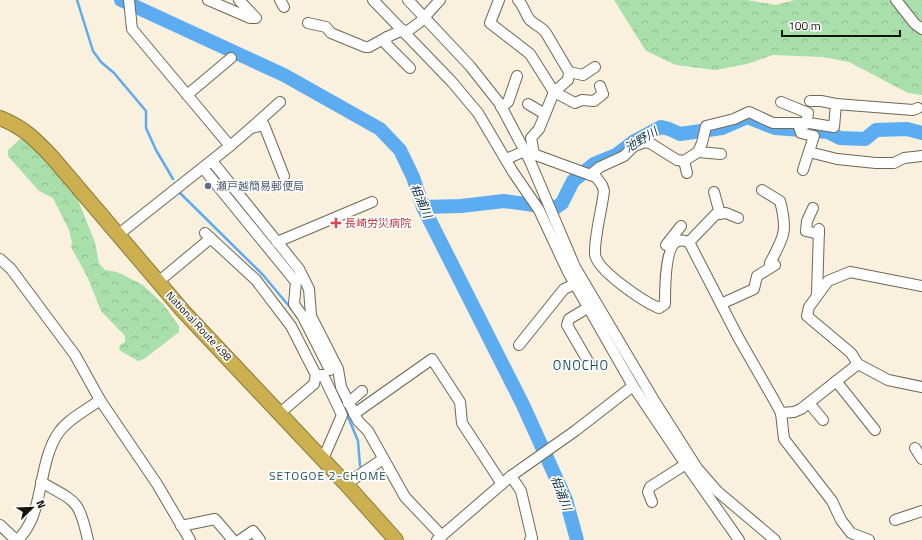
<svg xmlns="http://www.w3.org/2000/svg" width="922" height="540" font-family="'Titillium Web','Noto Sans JP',sans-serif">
	<defs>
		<pattern id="forest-crowns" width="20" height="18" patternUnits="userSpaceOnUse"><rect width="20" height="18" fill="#a8dfab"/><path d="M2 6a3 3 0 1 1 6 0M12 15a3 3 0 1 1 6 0" fill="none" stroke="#90be92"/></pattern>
	</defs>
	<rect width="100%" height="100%" fill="#f9f0dd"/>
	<!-- forest -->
	<g fill="url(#forest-crowns)">
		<path d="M614 0H747L776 5 795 0H922V95L908 93 849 62 823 57 773 55 747 64 715 70 676 65 646 51Z"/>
		<path d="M20 139 30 143 73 188 95 242 99 263 105 270 117 272 143 285 163 304 179 326V332L144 359 138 361 119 350 120 345 125 342V336L101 311 88 278 71 247 72 242 69 230 53 198 39 191 8 156V150Z"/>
	</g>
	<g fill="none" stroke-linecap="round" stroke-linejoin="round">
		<!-- stream -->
		<g stroke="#5bacf1" stroke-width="2.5">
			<path d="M77 0 93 51 101 62 114 73 146 111V128L156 150 173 179"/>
			<path d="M180 193 263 275 294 312"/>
			<path d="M346 412 358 441 360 466"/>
		</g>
		<!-- river -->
		<g stroke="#5bacf1" stroke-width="14">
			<path d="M121 0 284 75 380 129 400 150 413 177 423 207 523 405 566 500 577 540"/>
			<path d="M423 207 461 206 504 201 555 208 562 203 573 181 594 164 616 155 633 142 661 127 669 129 680 134 722 128 747 117 775 128 828 132 840 138 865 139 876 130 907 129 922 133"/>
		</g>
		<defs>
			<g id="minor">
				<path d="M129 0 132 29 230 146"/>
				<path d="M208 0 250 18H256L239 0"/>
				<path d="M280 0 284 7"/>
				<path d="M373 0 452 82 478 113 513 172 539 210 568 272 633 386 680 456 739 540"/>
				<path d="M408 0 470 66 500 104 530 161 575 267 655 402 697 468 717 491 775 540"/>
				<path d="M499 0 490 23 530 54 554 92 575 103 582 100 594 101 603 94 600 86"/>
				<path d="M518 0C524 6 525 14 530 20 535 25 542 27 546 33L569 72 568 80 554 92 539 129 531 138 534 154"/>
				<path d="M896 0 915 24 922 29"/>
				<path d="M308 23 326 27 331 33 365 47H369L387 37"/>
				<path d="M403 30 387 37 386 44 410 68"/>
				<path d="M405 33 420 22 440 0"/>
				<path d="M569 72 583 75 595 67"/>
				<path d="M187 95 231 58"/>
				<path d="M781 102 808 113 806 124"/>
				<path d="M528 104 545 114"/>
				<path d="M836 104 913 110 918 108"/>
				<path d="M501 107 508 102 517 76"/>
				<path d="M798 124 801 133 814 136 803 170"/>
				<path d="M251 128 280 102"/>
				<path d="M698 152 702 143 706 126 734 119 749 112 773 123H809L834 127 836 104 821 101H810"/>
				<path d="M809 152 837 159 876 163H894L904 158 922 156"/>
				<path d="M506 159 525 151 596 177 602 185 604 191C602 209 594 238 595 254 596 270 644 302 659 308L665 304C665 291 665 249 676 242 681 239 684 241 689 242L738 337 774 400 781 413 784 439 832 501 841 520 851 533 869 540"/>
				<path d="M212 161 299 269 309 289 311 316 338 369 341 387 358 421 368 431 405 497 442 536"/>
				<path d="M684 161 687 173"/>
				<path d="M203 168 296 282 294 304 303 317 330 370"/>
				<path d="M590 175 600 167 624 156 634 146 645 142 650 143 677 160 684 161 698 152 721 154"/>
				<path d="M762 190 780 201C788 231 784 237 770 263L773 266"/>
				<path d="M714 192 720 214"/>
				<path d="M813 208 807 221 806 231 819 234"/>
				<path d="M205 233 256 280 291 326 316 375 314 384 280 413"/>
				<path d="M119 234 230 146 251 128 264 125 284 176"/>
				<path d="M277 242 372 202"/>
				<path d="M689 242 716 214 726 213 738 218"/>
				<path d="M666 245 681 226"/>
				<path d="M0 259 11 269 75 355 100 400 157 484 190 540"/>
				<path d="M158 282 211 238"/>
				<path d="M922 286 850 272 828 281 809 307 807 316 851 353 858 364 888 380 922 387"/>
				<path d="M817 295 819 229"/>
				<path d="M721 304 754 289 757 276 775 265"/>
				<path d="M589 307 569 319 567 325 589 363"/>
				<path d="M519 345 564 289 575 284"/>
				<path d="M316 375H323L342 415 323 459"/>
				<path d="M836 381 875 430"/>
				<path d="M348 403 362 391"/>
				<path d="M809 403 823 420"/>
				<path d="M781 413 794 412 801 409 858 364"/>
				<path d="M354 414 432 359 460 402 462 423 502 484"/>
				<path d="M915 448 922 459"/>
				<path d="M511 476 521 491 532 538 530 540"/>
				<path d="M41 482C76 502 79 499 88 540"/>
				<path d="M346 484 383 459"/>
				<path d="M652 502 648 492 650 487 686 464"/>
				<path d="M895 520 922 511"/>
				<path d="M0 525 16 540"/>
				<path d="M181 526 215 519 233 540"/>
				<path d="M18 540C21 536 25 532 27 528 43 503 40 458 59 432 69 418 87 410 100 400"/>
				<path d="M240 540 253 531 260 540"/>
				<path d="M437 540 511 476 575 431 633 386"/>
			</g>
			<path id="highway" d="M0 118C23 127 35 139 52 157L183 311 346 484 396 540"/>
		</defs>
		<!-- minor casing -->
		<use href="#minor" stroke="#6f6857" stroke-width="12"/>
		<!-- highway casing -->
		<use href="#highway" stroke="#8c7938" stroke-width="16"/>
		<!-- minor -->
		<use href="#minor" stroke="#fff" stroke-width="10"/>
		<!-- highway -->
		<use href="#highway" stroke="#ccb050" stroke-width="14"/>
	</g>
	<!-- markers -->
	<circle fill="#5c6f8a" stroke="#fff" stroke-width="1.5" cx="208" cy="186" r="4"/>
	<path fill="#e0444e" stroke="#fff" stroke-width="1.5" d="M334 217h4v4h4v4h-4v4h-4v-4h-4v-4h4z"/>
	<g text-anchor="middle" stroke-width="3.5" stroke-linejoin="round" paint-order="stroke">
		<!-- service labels -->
		<g font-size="11" fill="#4e5e75" stroke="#fff" text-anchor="start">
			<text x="216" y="190">瀬戸越簡易郵便局</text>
		</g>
		<!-- health labels -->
		<g font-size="11" fill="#be3a42" stroke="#fff" text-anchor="start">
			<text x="345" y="227">長崎労災病院</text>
		</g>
		<!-- street labels -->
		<g font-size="11" fill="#16130c" stroke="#fff">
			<text transform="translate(199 326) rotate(47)" y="4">National Route 498</text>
		</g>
		<!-- water labels -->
		<g font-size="12" font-style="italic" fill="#0f314c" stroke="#fff">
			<text transform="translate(641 140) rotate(-31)" y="4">池野川</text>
			<text transform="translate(421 201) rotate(66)" y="4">相浦川</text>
			<text transform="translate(561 493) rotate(69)" y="4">相浦川</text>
		</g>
		<!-- neighbourhood labels -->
		<g font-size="12" letter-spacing="1" fill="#184e5c" stroke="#fff">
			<text x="328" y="480">SETOGOE 2-CHOME</text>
		</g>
		<!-- quarter labels -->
		<g font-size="13" letter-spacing="1" fill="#184e5c" stroke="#fff">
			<text x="581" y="370">ONOCHO</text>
		</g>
	</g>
	<!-- north arrow -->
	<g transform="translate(32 508) rotate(67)" stroke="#ffffff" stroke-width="3" paint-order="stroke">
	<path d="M0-3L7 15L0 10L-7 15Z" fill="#16130c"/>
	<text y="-6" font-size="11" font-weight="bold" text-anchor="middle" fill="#16130c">N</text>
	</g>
	<!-- scale -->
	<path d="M782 30v6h118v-6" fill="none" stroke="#16130c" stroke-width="2"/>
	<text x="788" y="30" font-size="12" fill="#16130c" stroke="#ffffff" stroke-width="3" paint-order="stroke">100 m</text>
</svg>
